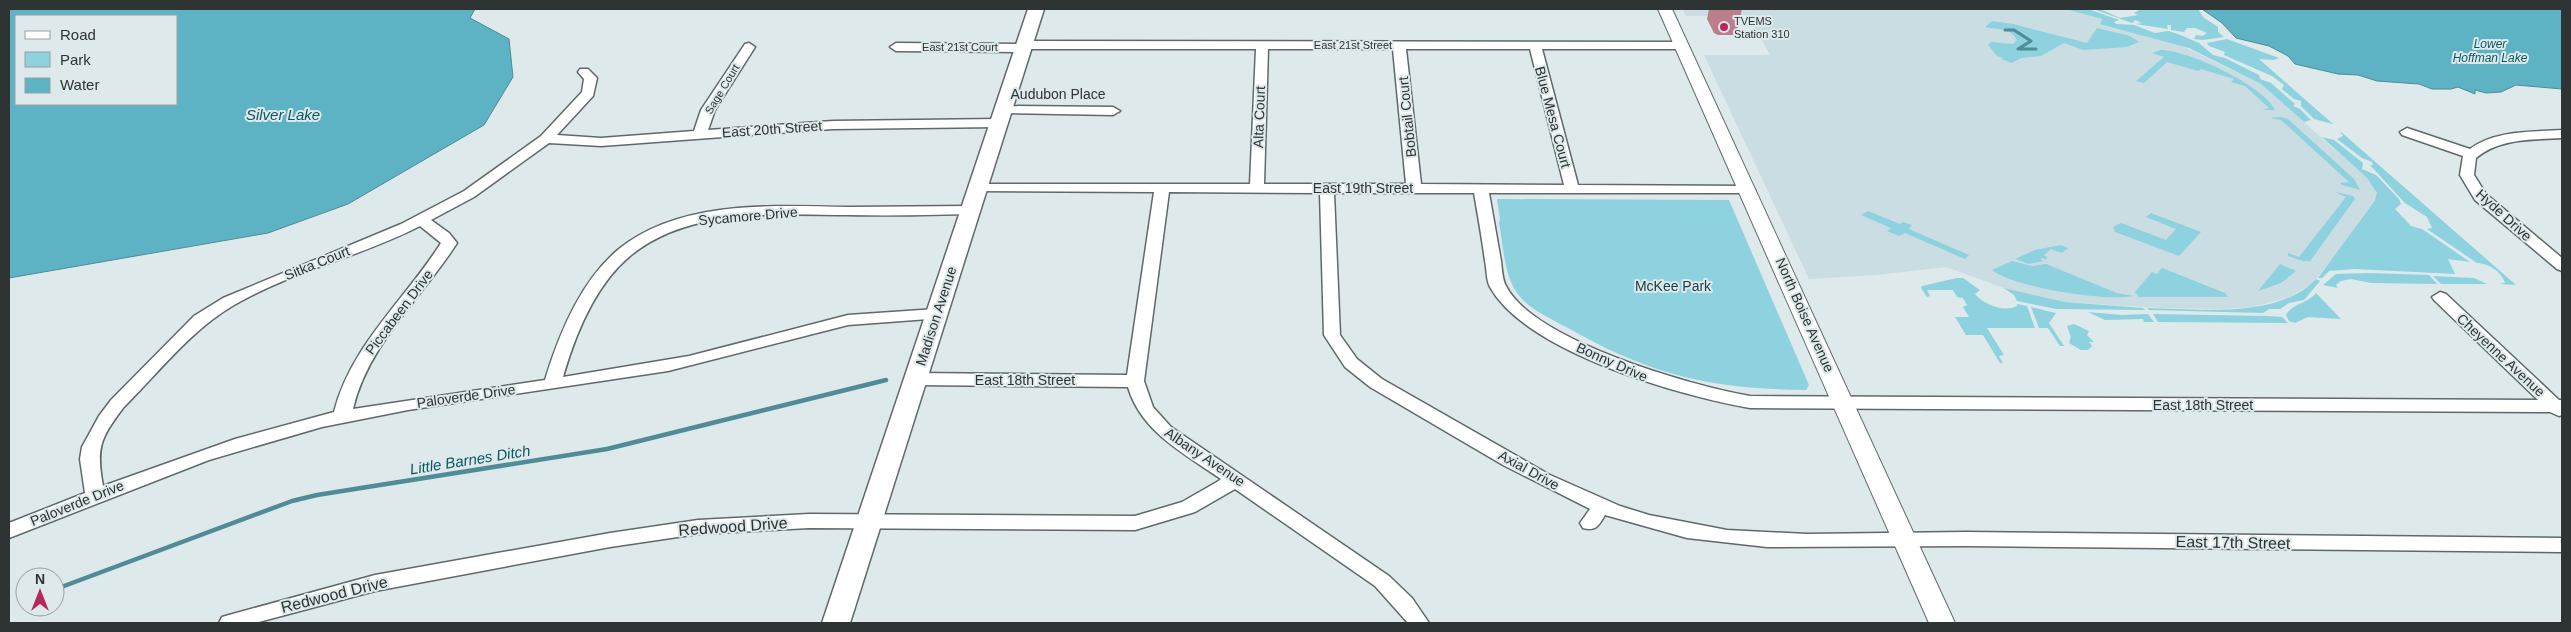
<svg xmlns="http://www.w3.org/2000/svg" width="2571" height="632" font-family="Arial,sans-serif">
	<rect width="100%" height="100%" fill="#dee9eb"/>
	<!-- built -->
	<path fill="#cadde2" d="M1682 9H2069L2102 19 2100 23 2103 25 2178 44 2261 84 2367 178 2376 190 2377 196 2335 255 2312 284 2287 298 2252 307 2226 309 2160 308 2065 302 2004 288 1946 267 1876 275 1809 279 1704 55H1770L1749 15 1686 16Z"/>
	<!-- green -->
	<g fill="#8ed1df">
		<path d="M2066 9H2088L2119 20 2114 22 2116 24 2134 25 2155 33 2168 31 2178 34 2199 43 2213 55 2225 58 2259 75 2260 79 2271 83 2295 104 2293 106 2300 109 2311 120 2304 122 2261 84 2189 48 2103 25 2100 24 2102 19Z"/>
		<path d="M2093 9H2100L2120 18 2138 15 2134 13 2141 9H2198L2203 17 2218 27V32L2224 37 2203 40 2194 39 2196 35 2203 36 2207 33 2195 28H2187L2184 32 2171 30V25H2167L2168 29 2136 24 2142 23 2135 20 2132 23Z"/>
		<path d="M1992 21 2013 24 2087 43 2097 28 2130 36 2139 42 2127 47 2083 50 2064 43 2041 56 2021 58 2012 63 2001 59 2003 58 1997 56 1988 45 1991 42 2013 44 2017 40C2010 27 1998 30 1985 27Z"/>
		<path d="M2227 39 2279 58 2274 60 2259 59 2333 124 2314 119 2301 106V101L2294 99 2282 89 2284 85 2272 76 2224 55 2225 52 2209 46 2207 43Z"/>
		<path d="M2161 50C2188 50 2264 86 2275 110H2262L2269 108 2245 86 2231 82 2234 79 2201 69 2198 71 2167 62 2144 83 2136 81 2164 57 2152 53Z"/>
		<path d="M2281 117 2288 119 2354 179 2360 190 2342 185 2340 183 2349 182 2281 120 2270 118Z"/>
		<path d="M2340 131 2516 285 2499 284 2505 283C2502 272 2488 263 2477 263L2427 229 2432 228 2427 217 2405 203 2370 165H2373L2372 162 2362 158 2337 139 2343 136Z"/>
		<path d="M2322 137 2334 140 2363 163 2362 169 2376 175 2399 199 2401 204 2395 209 2411 226 2422 229 2470 262 2448 259 2455 274 2354 269 2329 271 2322 278H2318L2375 200 2377 193 2367 178Z"/>
		<path d="M2335 192 2353 196 2355 199 2310 261H2303L2288 256V253L2299 257 2346 197Z"/>
		<path d="M1497 199 1729 200 1809 385 1806 390C1709 389 1651 375 1566 327 1548 317 1526 308 1515 290 1504 271 1503 244 1499 223L1500 219Z"/>
		<path d="M1868 211 1900 224 1903 222 1912 225 1909 229 1969 255 1965 259 1905 233 1899 236 1887 231 1891 228 1861 215Z"/>
		<path d="M2151 213 2201 232 2179 256 2115 232 2113 227 2121 223 2166 240 2176 229 2146 217Z"/>
		<path d="M2061 245 2068 248 2062 253 2051 249 2044 255 2047 257 2046 260 2043 258 2040 259 2043 261 2029 264 2015 259 2035 250Z"/>
		<path d="M2012 261 2032 266 2046 264 2117 293 2133 296C2108 302 2012 287 1992 270Z"/>
		<path d="M2280 264 2296 271 2281 283 2258 291Z"/>
		<path d="M2162 268 2225 293 2228 297H2139L2135 292 2152 272 2157 274Z"/>
		<path d="M2370 273 2429 275 2437 284 2371 283 2351 279 2341 281 2336 285 2338 288 2323 285 2336 274Z"/>
		<path d="M2433 276 2474 278 2487 284H2441Z"/>
		<path d="M1957 278H1963L1980 290 1975 294C1983 304 2004 313 2017 306V304L2027 306 2035 328H1987L2004 355 1999 356 2003 363H2000L1983 335H1966L1955 317H1969L1963 307 1967 305 1963 298 1957 297 1953 290H1927L1930 296 1927 297 1921 288 1922 286Z"/>
		<path d="M2316 279 2320 281 2304 300 2289 303 2280 309H2269L2263 313 2149 310 2147 308C2197 309 2279 319 2316 279Z"/>
		<path d="M2004 288 2065 302 2143 308 2145 310 2056 309 2017 301 2014 295Z"/>
		<path d="M2316 293 2341 319 2308 317 2295 323 2289 321 2286 315C2293 303 2307 304 2316 293Z"/>
		<path d="M2031 307 2056 313 2049 323 2064 346H2060L2048 328H2039Z"/>
		<path d="M2088 312 2122 315 2148 314 2154 322H2144L2143 319 2105 320Z"/>
		<path d="M2153 314 2267 316 2282 317 2288 323 2158 322Z"/>
		<path d="M2074 324 2089 331 2087 335 2094 342H2089L2092 346 2088 350H2081L2069 343 2071 337 2067 326Z"/>
	</g>
	<!-- water -->
	<g fill="#5db2c3" stroke="#4f8c98" fill-rule="evenodd">
		<path d="M9 9H475L470 18 509 39 513 77 484 125 348 204 268 233 9 278ZM16 16H176V104H16Z"/>
		<path d="M2202 9H2562V89L2516 85 2501 92 2486 93 2475 90V94L2458 87 2451 89H2432L2419 84 2377 81 2358 75 2338 74 2295 64 2288 56 2269 46 2236 38 2222 23Z"/>
	</g>
	<g fill="none" stroke-linecap="round" stroke-linejoin="round">
		<!-- stream-far1 -->
		<path stroke="#4f8c98" stroke-width="3" d="M2005 30H2014L2031 41 2018 49H2036"/>
		<!-- stream -->
		<path stroke="#4f8c98" stroke-width="4.5" d="M64 586 292 501 317 495 607 449 886 380"/>
		<defs>
			<g id="minor">
				<path d="M1024 41 1686 42V48L1682 49H1542L1578 185 1748 186 1755 190 1753 193H1489C1493 216 1497 238 1501 261 1502 268 1502 279 1506 286 1534 341 1692 386 1750 396L2538 400 2434 300 2432 297 2440 292 2446 294 2559 400H2562V415L2559 416 2550 412 1750 408C1680 396 1526 352 1490 287 1486 280 1487 269 1485 261 1482 238 1478 216 1474 193H1334L1340 335 1357 359 1382 379 1550 475 1620 506 1649 515 1727 530 1807 534 1966 532 2562 538V552L1966 546 1767 547 1687 538 1605 515C1599 525 1596 532 1583 528L1580 523 1590 509 1503 465 1370 387 1345 367 1324 335 1320 193 1169 192 1144 381 1153 407 1171 427 1389 576 1412 598 1429 623H1408L1375 586 1235 489 1195 512 1135 530 809 528 698 534 610 547 375 591 255 623H219L222 617 229 615 375 575 610 533 698 520 809 514 1135 516 1182 502 1217 482 1221 479C1185 454 1141 432 1128 387L915 385 909 383 906 379 909 375 915 373 1127 375 1154 192 978 191 971 187 973 184H1250L1256 49H1029L1023 52 896 51 890 47 896 43 1018 44ZM1268 49H1393L1406 184H1264ZM1406 49H1530L1564 185 1421 184Z"/>
				<path d="M749 43 755 47 715 110 708 130 833 121 999 119 1006 123 999 127 833 129 601 146 549 143 474 197 431 220 449 233 457 243C422 298 368 344 353 409L545 380C559 334 581 280 619 249 681 199 774 206 849 207 889 207 930 206 970 206L977 210 970 214C930 215 889 216 849 215 777 215 689 207 630 256 595 285 575 335 563 377L689 356 848 315 936 309 944 314 942 318 848 325 668 371 408 410 322 427 209 460 9 538V523L85 493 80 459 82 447 99 416 111 400 194 316 223 298 401 224 464 191 541 136 582 92 584 79 578 72 580 69H588L597 78 593 96 557 135 601 138 694 131 701 110 745 44ZM420 226 441 243C405 300 351 345 334 412L235 439 103 486C96 448 100 439 123 408 158 373 191 330 234 305 292 271 360 257 420 226Z"/>
				<path d="M1003 106 1113 107 1120 111 1113 115 998 113 996 110Z"/>
				<path d="M2407 128 2470 149C2495 130 2533 132 2562 130V138C2532 140 2500 138 2476 158L2474 175 2486 194 2562 258V271L2557 269 2475 200 2460 175 2463 156 2402 135 2400 132Z"/>
			</g>
			<path id="tertiary" d="M1658 9H1672L1955 623H1929Z"/>
			<path id="secondary" d="M1028 9H1044L850 623H822Z"/>
		</defs>
		<!-- minor casing -->
		<use href="#minor" stroke="#5f696b" stroke-width="3"/>
		<!-- tertiary casing -->
		<use href="#tertiary" stroke="#5f696b" stroke-width="2"/>
		<!-- secondary casing -->
		<use href="#secondary" stroke="#5f696b" stroke-width="3"/>
		<!-- minor -->
		<use href="#minor" fill="#fff" fill-rule="evenodd"/>
		<!-- tertiary -->
		<use href="#tertiary" fill="#fff" fill-rule="evenodd"/>
		<!-- secondary -->
		<use href="#secondary" fill="#fff" fill-rule="evenodd"/>
	</g>
	<!-- wall -->
	<path fill="#ba7e8c" d="M1709 9H1742L1736 35H1718L1714 33 1707 19Z"/>
	<!-- markers -->
	<circle fill="#b6285c" stroke="#dee9eb" stroke-width="2" cx="1724" cy="27" r="5"/>
	<g text-anchor="middle" stroke-width="4" stroke-linejoin="round" paint-order="stroke">
		<!-- far-poi labels -->
		<g font-size="11" fill="#2e3334" stroke="#dee9eb" text-anchor="start">
			<text x="1734" y="25">TVEMS<tspan x="1734" dy="13">Station 310</tspan></text>
		</g>
		<!-- far-street labels -->
		<g font-size="11" fill="#2e3334" stroke="#dee9eb">
			<text x="1353" y="49">East 21st Street</text>
			<text x="960" y="51">East 21st Court</text>
			<text transform="translate(722 89) rotate(-59)" y="4">Sage Court</text>
		</g>
		<!-- far-water labels -->
		<g font-size="12" font-style="italic" fill="#0c5764" stroke="#dee9eb">
			<text x="2490" y="48">Lower<tspan x="2490" dy="14">Hoffman Lake</tspan></text>
		</g>
		<!-- street labels -->
		<g font-size="14" fill="#2e3334" stroke="#dee9eb">
			<text x="1058" y="99">Audubon Place</text>
			<text transform="translate(1259 117) rotate(-88)" y="5">Alta Court</text>
			<text transform="translate(1407 117) rotate(-96)" y="5">Bobtail Court</text>
			<text transform="translate(1553 117) rotate(75)" y="5">Blue Mesa Court</text>
			<text transform="translate(772 129) rotate(-4)" y="5">East 20th Street</text>
			<text x="1363" y="193">East 19th Street</text>
			<text transform="translate(2504 215) rotate(42)" y="5">Hyde Drive</text>
			<text transform="translate(748 216) rotate(-5)" y="5">Sycamore Drive</text>
			<text transform="translate(317 263) rotate(-22)" y="5">Sitka Court</text>
			<text transform="translate(399 312) rotate(-53)" y="5">Piccabeen Drive</text>
			<text transform="translate(1805 315) rotate(66)" y="5">North Boise Avenue</text>
			<text transform="translate(936 316) rotate(-72)" y="5">Madison Avenue</text>
			<text transform="translate(2501 355) rotate(43)" y="5">Cheyenne Avenue</text>
			<text transform="translate(1612 362) rotate(24)" y="5">Bonny Drive</text>
			<text x="1025" y="385">East 18th Street</text>
			<text transform="translate(466 396) rotate(-8)" y="5">Paloverde Drive</text>
			<text x="2203" y="410">East 18th Street</text>
			<text transform="translate(1205 457) rotate(34)" y="5">Albany Avenue</text>
			<text transform="translate(1529 470) rotate(29)" y="5">Axial Drive</text>
			<text transform="translate(77 503) rotate(-22)" y="5">Paloverde Drive</text>
		</g>
		<!-- park labels -->
		<g font-size="14" fill="#184048" stroke="#dee9eb">
			<text x="1673" y="291">McKee Park</text>
		</g>
		<!-- water labels -->
		<g font-size="15" font-style="italic" fill="#0c5764" stroke="#dee9eb">
			<text x="283" y="120">Silver Lake</text>
			<text transform="translate(470 460) rotate(-9)" y="5">Little Barnes Ditch</text>
		</g>
		<!-- near-street labels -->
		<g font-size="16" fill="#2e3334" stroke="#dee9eb">
			<text transform="translate(733 526) rotate(-4)" y="6">Redwood Drive</text>
			<text transform="translate(2233 542) rotate(1)" y="6">East 17th Street</text>
			<text transform="translate(334 594) rotate(-14)" y="6">Redwood Drive</text>
		</g>
	</g>
	<!-- border -->
	<rect width="2571" height="632" fill="none" stroke="#2e3334" stroke-width="20"/>
	<!-- legend -->
	<rect x="15" y="15" width="162" height="90" fill="#dee9eb" stroke="#98a0a2"/>
	<rect x="25" y="31" width="25" height="8" fill="#ffffff" stroke="#98a0a2"/>
	<text x="60" y="40" font-size="15" fill="#2e3334">Road</text>
	<rect x="25" y="52" width="25" height="15" fill="#8ed1df" stroke="#98a0a2"/>
	<text x="60" y="65" font-size="15" fill="#2e3334">Park</text>
	<rect x="25" y="78" width="25" height="15" fill="#5db2c3" stroke="#98a0a2"/>
	<text x="60" y="90" font-size="15" fill="#2e3334">Water</text>
	<!-- north arrow -->
	<g transform="translate(40 592)"><circle r="24" fill="#dee9eb" stroke="#98a0a2"/>
	<path d="M0-4L9 19L0 12L-9 19Z" fill="#b6285c"/>
	<text y="-8" font-size="14" font-weight="bold" text-anchor="middle" fill="#2e3334">N</text>
	</g>
</svg>
